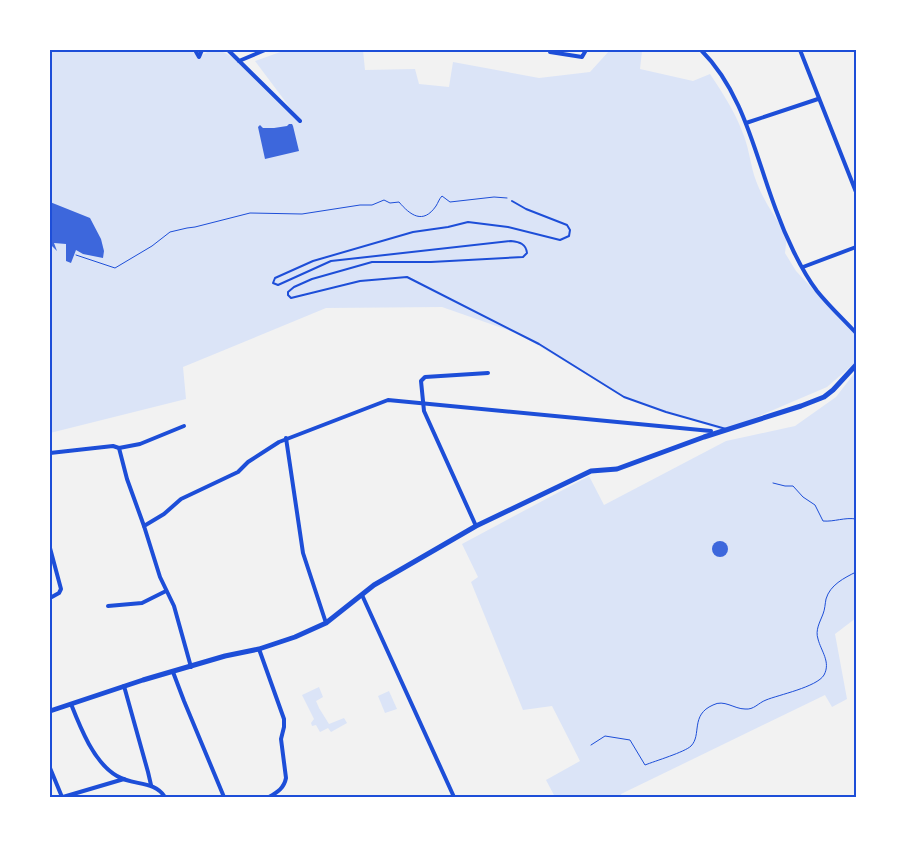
<svg xmlns="http://www.w3.org/2000/svg" width="906" height="847" font-family="Poppins,sans-serif">
	<rect width="100%" height="100%" fill="#f2f2f2"/>
	<!-- green -->
	<g fill="#dbe4f7">
		<path d="M50 50H190L199 57C205 54 210 49 217 50 240 55 279 100 297 117L255 61 286 50H363L365 70 415 69 419 84 449 87 453 62 539 78 590 72 610 50 642 51 640 69 693 81 710 74C722 92 734 110 742 131 748 145 750 160 754 175 761 197 774 216 787 235L785 253 796 271 856 335V362L827 387 724 431 624 397 519 334 442 307 326 308 183 367 186 399 50 433Z"/>
		<path d="M856 371V618L835 634 847 699 832 707 825 695 621 794 622 797H555L546 780 580 761 552 706 523 710 471 582 478 577 462 544 589 476 604 505 726 441 795 426 836 397Z"/>
		<path d="M319 687 323 697 316 701 319 708 329 724 344 718 347 723 331 732 328 728 320 732 316 725 312 726 311 723 314 719 302 695Z"/>
		<path d="M389 691 397 709 385 713 378 696Z"/>
	</g>
	<!-- building -->
	<g fill="#3d67dc">
		<path d="M289 124H292L293 126 299 151 265 159 258 127 260 125 263 128H274L287 126Z"/>
		<path d="M50 202 90 218 101 239 104 251 103 258 83 254 76 250 71 263 66 261V244L54 243 57 251 50 244Z"/>
		<circle cx="720" cy="549" r="8"/>
	</g>
	<g fill="none" stroke-linecap="round" stroke-linejoin="round">
		<!-- path -->
		<g stroke="#1d4ed8" stroke-width="1">
			<path d="M76 255 115 268 152 246 170 232 187 228 195 227 250 213 302 214 360 205H372L384 200 390 203 399 202C410 215 423 225 436 206 438 203 439 199 442 196L450 202 494 197 507 198"/>
			<path d="M773 483 785 486H793L803 497 815 505 823 521C834 522 845 517 856 519"/>
			<path d="M591 745 605 736 630 740 645 765C655 761 685 752 691 746 702 735 690 715 713 705 724 699 734 709 745 709 754 710 758 703 766 700 778 695 817 687 824 675 831 662 821 651 818 639 815 630 820 622 823 614 825 609 825 604 826 599 830 585 844 578 856 572"/>
		</g>
		<!-- service -->
		<path stroke="#1d4ed8" stroke-width="2" d="M512 201 526 209 567 225 570 230 569 236 560 240 508 227 468 222 448 227 413 232 313 261 275 278 273 283 278 285 331 261 511 241C520 242 526 244 527 253L523 257 431 262H372L312 279 294 287 288 292V295L291 298 360 281 407 277 539 344 624 397 666 412 726 429"/>
		<!-- minor -->
		<g stroke="#1d4ed8" stroke-width="4">
			<path d="M195 50 199 57 202 50"/>
			<path d="M228 50 300 121"/>
			<path d="M701 50C744 93 755 155 776 210 785 235 801 270 817 291 829 306 843 319 856 333"/>
			<path d="M800 50 856 192"/>
			<path d="M550 52 582 57 586 50"/>
			<path d="M239 61 265 50"/>
			<path d="M746 123 818 99"/>
			<path d="M803 267 856 247"/>
			<path d="M286 438 303 553 326 623"/>
			<path d="M119 448 140 444 184 426"/>
			<path d="M50 453 113 446 119 448 127 479 144 526"/>
			<path d="M476 526 424 411 421 381 425 377 488 373"/>
			<path d="M50 548 61 589 59 593 50 598"/>
			<path d="M362 595 454 797"/>
			<path d="M108 606 142 603 166 591"/>
			<path d="M259 649 284 719V727L281 739 286 778C284 788 278 792 269 797"/>
			<path d="M191 667 174 606 160 577 144 526 164 514 181 499 238 472 248 462 279 442 388 400 711 431"/>
			<path d="M173 672 184 701 224 797"/>
			<path d="M124 686 148 772 151 785"/>
			<path d="M71 704C80 727 94 763 117 776 133 786 154 780 165 797"/>
			<path d="M50 768 62 797"/>
			<path d="M63 797 124 779"/>
		</g>
		<!-- tertiary -->
		<path stroke="#1d4ed8" stroke-width="5" d="M50 711 143 680 225 656 259 649 295 637 326 623 374 585 476 526 591 471 617 469 704 437 801 406 824 397 833 390 856 365"/>
	</g>
	<!-- border -->
	<rect width="906" height="847" fill="none" stroke="#ffffff" stroke-width="102"/>
	<rect x="51" y="51" width="804" height="745" fill="none" stroke="#1d4ed8" stroke-width="2"/>
</svg>
